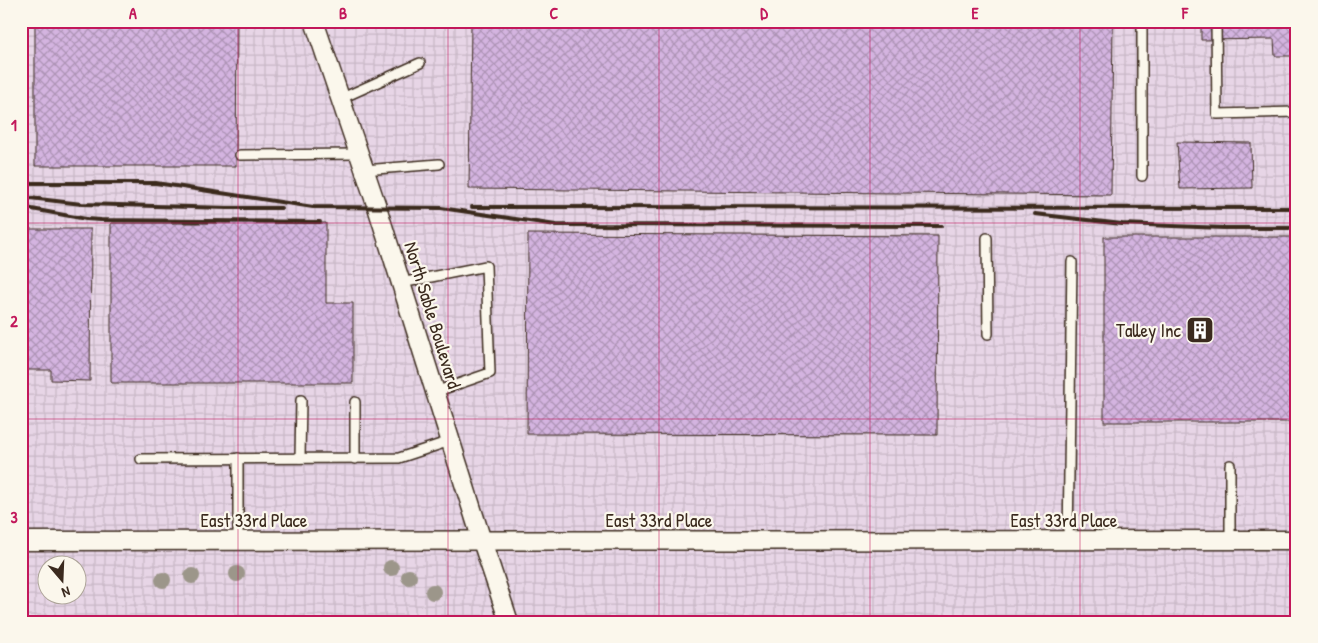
<svg xmlns="http://www.w3.org/2000/svg" width="1318" height="643" font-family="'Patrick Hand',sans-serif">
	<defs>
		<pattern id="industrial-grid" width="8" height="8" patternUnits="userSpaceOnUse" patternTransform="scale(1.25)"><rect width="8" height="8" fill="#e7d5e6"/><path d="M0 4h8M4 0v8" fill="none" stroke="#c7b7c5"/></pattern>
		<pattern id="building-cross-hatch" width="8" height="8" patternUnits="userSpaceOnUse" patternTransform="scale(1.25)"><rect width="8" height="8" fill="#d4b4e0"/><path d="M0 0l8 8M0 8l8-8" fill="none" stroke="#ad93b5"/></pattern>
	</defs>
	<rect width="100%" height="100%" fill="#efe3e8"/>
	<filter id="ink" filterUnits="userSpaceOnUse"><feTurbulence type="fractalNoise" baseFrequency=".02" numOctaves="2"/><feDisplacementMap in="SourceGraphic" scale="10" xChannelSelector="R" yChannelSelector="G"/><feConvolveMatrix kernelMatrix="1 2 1 2 8 2 1 2 1" color-interpolation-filters="sRGB"/></filter>
	<g filter="url(#ink)">
		<!-- industrial -->
		<path fill="url(#industrial-grid)" fill-rule="evenodd" d="M21 21H1297V622H21ZM48 566H78V596H48Z"/>
		<!-- building -->
		<g fill="url(#building-cross-hatch)" stroke="#3b2a1e">
			<path d="M35 21H237L236 166H35Z"/>
			<path d="M471 21H1113L1111 195 469 189Z"/>
			<path d="M1201 21H1297V56H1275L1274 39 1201 40Z"/>
			<path d="M1177 142 1251 143 1252 188 1180 189Z"/>
			<path d="M111 223H326V303H353V383H111Z"/>
			<path d="M21 229H91L90 381 51 380V370H21Z"/>
			<path d="M528 234 938 236 937 435 527 434Z"/>
			<rect x="1104" y="237" width="193" height="185"/>
		</g>
		<g fill="none" stroke-linecap="round" stroke-linejoin="round">
			<defs>
				<g id="service">
					<path d="M1142 21V176"/>
					<path d="M1216 21 1217 114 1297 112"/>
					<path d="M340 99 420 63"/>
					<path d="M240 155 359 154"/>
					<path d="M364 170 439 164"/>
					<path d="M987 238 988 334"/>
					<path d="M401 283 486 266 490 373 435 392"/>
					<path d="M300 458 301 400"/>
					<path d="M141 459 399 458 450 441"/>
					<path d="M355 459V402"/>
					<path d="M1230 465V541"/>
					<path d="M238 541V458"/>
					<path d="M1068 541 1072 262"/>
				</g>
				<g id="minor">
					<path d="M314 21 377 207 482 541 509 622"/>
					<path d="M21 541 1297 540"/>
				</g>
			</defs>
			<!-- service casing -->
			<use href="#service" stroke="#3b2a1e" stroke-width="12"/>
			<!-- minor casing -->
			<use href="#minor" stroke="#3b2a1e" stroke-width="21"/>
			<!-- service -->
			<use href="#service" stroke="#fbf7ec" stroke-width="9"/>
			<!-- minor -->
			<use href="#minor" stroke="#fbf7ec" stroke-width="18"/>
			<!-- rail -->
			<g stroke="#3b2a1e" stroke-width="4">
				<path d="M29 183H156L313 207 441 208 556 225 941 226"/>
				<path d="M21 197 82 204 227 208H281"/>
				<path d="M21 207 86 219 101 220 320 222"/>
				<path d="M472 207 1297 208"/>
				<path d="M1035 214 1122 224 1223 228H1297"/>
			</g>
		</g>
		<!-- trees -->
		<g fill="#9c968a">
			<circle cx="391" cy="568" r="8"/>
			<circle cx="237" cy="574" r="8"/>
			<circle cx="192" cy="576" r="8"/>
			<circle cx="409" cy="577" r="8"/>
			<circle cx="163" cy="580" r="8"/>
			<circle cx="433" cy="592" r="8"/>
		</g>
	</g>
	<!-- grid -->
	<path fill="none" stroke="#c2185b" stroke-width="1" stroke-opacity="0.55" d="M238 21V622M448 21V622M659 21V622M870 21V622M1080 21V622M21 223H1297M21 419H1297"/>
	<!-- icons -->
	<defs>
		<symbol id="building-square" viewBox="-11 -11 22 22"><rect x="-9" y="-9" width="18" height="18" rx="4" fill="#3b2a1e" stroke="#fbf7ec"/><path d="M-4-6H4V6H1V3H-1V6H-4ZM-2.5-4.3h1.7v1.8h-1.7ZM.8-4.3h1.7v1.8H.8ZM-2.5-1h1.7V.8h-1.7ZM.8-1h1.7V.8H.8Z" fill="#fff"/></symbol>
	</defs>
	<g fill-rule="evenodd">
		<use href="#building-square" x="1184" y="314" width="32" height="32"/>
	</g>
	<g text-anchor="middle" stroke-width="4.5" stroke-linejoin="round" paint-order="stroke">
		<!-- street labels -->
		<g font-size="19" fill="#3b2a1e" stroke="#fbf7ec">
			<text transform="translate(433 315) rotate(73)" y="7">North Sable Boulevard</text>
			<text x="254" y="527">East 33rd Place</text>
			<text x="659" y="527">East 33rd Place</text>
			<text x="1064" y="527">East 33rd Place</text>
		</g>
		<!-- poi labels -->
		<g font-size="19" fill="#3b2a1e" stroke="#fbf7ec" text-anchor="end">
			<text x="1181" y="337">Talley Inc</text>
		</g>
	</g>
	<!-- margin -->
	<rect width="1318" height="643" fill="none" stroke="#fbf7ec" stroke-width="55"/>
	<!-- north arrow -->
	<g transform="translate(62 580) rotate(161)"><circle r="24" fill="#fbf7ec" stroke="#aea59a"/>
	<path d="M0-4L9 19L0 12L-9 19Z" fill="#3b2a1e"/>
	<text y="-8" font-size="14" font-weight="bold" text-anchor="middle" fill="#3b2a1e">N</text>
	</g>
	<rect x="28" y="28" width="1262" height="588" fill="none" stroke="#c2185b" stroke-width="2"/>
	<g font-size="16" text-anchor="middle" font-weight="bold" fill="#c2185b">
		<text x="133" y="19">A</text>
		<text x="343" y="19">B</text>
		<text x="554" y="19">C</text>
		<text x="764" y="19">D</text>
		<text x="975" y="19">E</text>
		<text x="1185" y="19">F</text>
		<text x="14" y="131">1</text>
		<text x="14" y="327">2</text>
		<text x="14" y="523">3</text>
	</g>
</svg>
